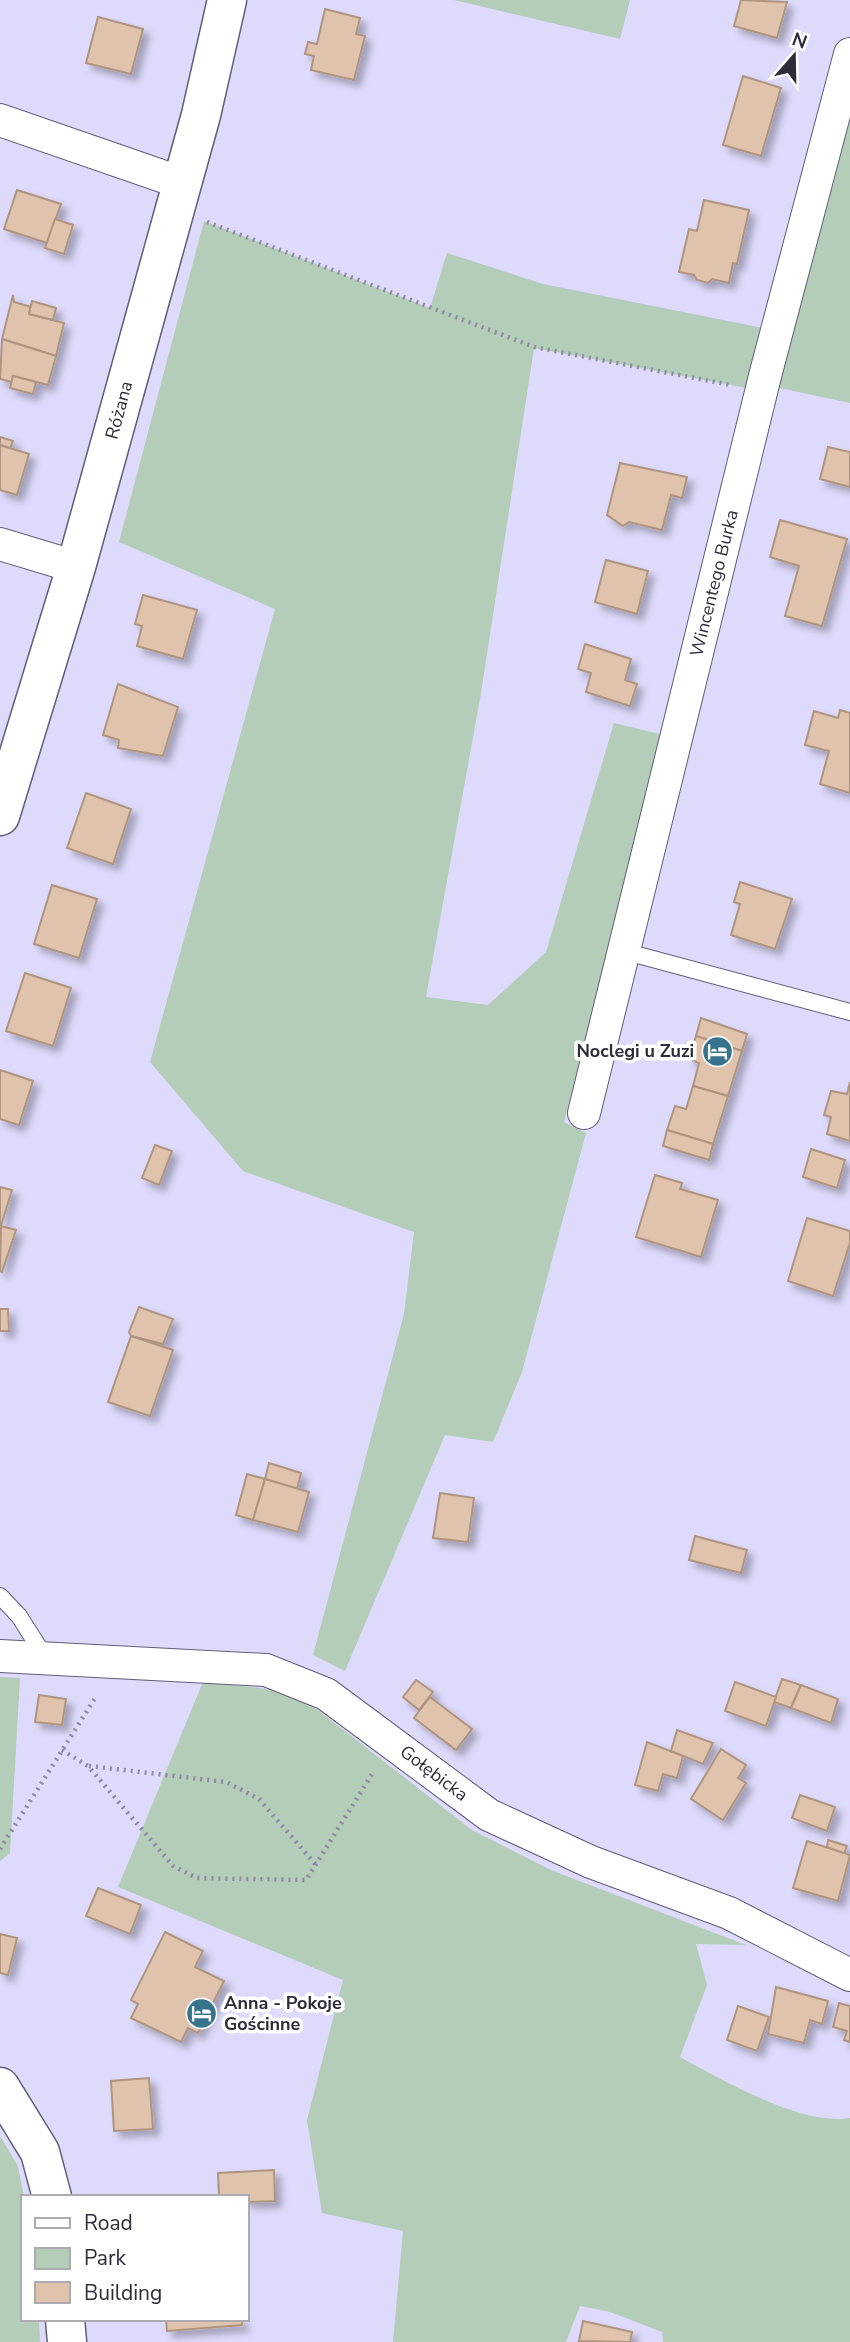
<svg xmlns="http://www.w3.org/2000/svg" width="850" height="2342" font-family="'Nunito Sans',sans-serif">
	<defs>
		<filter id="shadow"><feDropShadow dx="6" dy="6" stdDeviation="3.5" flood-color="#0004"/></filter>
	</defs>
	<rect width="100%" height="100%" fill="#dedafb"/>
	<!-- green -->
	<g fill="#b3cdb9">
		<path d="M454 0H630L620 39Z"/>
		<path d="M850 112V403L775 387Z"/>
		<path d="M204 221 430 308 447 253 543 284 768 329 752 389 534 348 481 693 426 997 488 1005 546 952 614 723 664 735 564 1122 586 1133 522 1372 493 1442 445 1435 345 1671 313 1655 404 1314 414 1232 243 1171 150 1062 275 609 119 542Z"/>
		<path d="M0 1677 20 1678 10 1853 0 1861Z"/>
		<path d="M203 1682 269 1689 310 1704 472 1830 551 1870 746 1945 696 1944 707 1985 680 2057C723 2080 800 2126 850 2118V2342H663L662 2332 610 2312 580 2306 566 2342H393L403 2231 322 2213 307 2120 343 1980 118 1887Z"/>
		<path d="M0 2136 18 2166 24 2197 23 2319H39L40 2342H0Z"/>
	</g>
	<!-- building -->
	<g fill="#dfc3ad" stroke="#af947f" stroke-width="2" filter="url(#shadow)">
		<path d="M741 0 787 2 777 38 734 26Z"/>
		<path d="M325 9 360 18 356 34 365 36 354 80 311 70 314 56 305 54 308 42 317 44Z"/>
		<path d="M98 17 143 29 131 74 86 63Z"/>
		<path d="M743 76 781 88 761 156 723 145Z"/>
		<path d="M17 190 61 204 47 243 4 229Z"/>
		<path d="M704 200 749 210 737 264 733 263 729 283 712 279 708 283 697 280 694 275 679 272 689 229 697 231Z"/>
		<path d="M55 219 73 225 64 254 45 248Z"/>
		<path d="M13 295 14 302 31 307 29 314 64 323 56 356 2 339Z"/>
		<path d="M32 301 56 308 53 320 29 314Z"/>
		<path d="M2 339 56 356 48 385 13 376 12 382 0 379Z"/>
		<path d="M13 376 36 382 33 394 10 388Z"/>
		<path d="M0 437 13 441 10 449 0 445Z"/>
		<path d="M0 445 29 454 17 495 0 490Z"/>
		<path d="M828 447 850 452V487L820 479Z"/>
		<path d="M620 463 687 477 682 498 671 495 662 530 629 522 623 526 607 515Z"/>
		<path d="M780 520 847 539 822 626 785 616 799 566 770 557Z"/>
		<path d="M606 560 648 571 637 614 595 602Z"/>
		<path d="M143 595 197 610 183 659 137 646 142 626 135 624Z"/>
		<path d="M585 644 631 659 625 680 637 684 630 706 586 692 591 673 578 669Z"/>
		<path d="M118 684 178 707 163 756 118 748 119 740 103 735Z"/>
		<path d="M840 710 850 713V793L820 784 829 751 805 745 814 711 838 718Z"/>
		<path d="M86 793 131 809 113 864 67 848Z"/>
		<path d="M740 882 792 899 775 949 731 935 740 904 734 902Z"/>
		<path d="M52 885 97 899 79 958 34 944Z"/>
		<path d="M25 973 71 988 53 1046 6 1031Z"/>
		<path d="M701 1018 747 1034 742 1051 696 1036Z"/>
		<path d="M696 1036 742 1051 728 1096 693 1086 699 1063 689 1059Z"/>
		<path d="M0 1070 33 1081 19 1125 0 1119Z"/>
		<path d="M850 1082V1141L827 1134 831 1117 824 1115 831 1091 847 1094Z"/>
		<path d="M693 1086 728 1096 713 1144 667 1130 675 1106 686 1109Z"/>
		<path d="M667 1130 713 1144 709 1160 663 1146Z"/>
		<path d="M155 1145 172 1151 159 1185 142 1178Z"/>
		<path d="M811 1149 845 1160 837 1188 803 1177Z"/>
		<path d="M655 1175 682 1183 680 1189 718 1200 701 1257 636 1237Z"/>
		<path d="M0 1187 12 1190 0 1229Z"/>
		<path d="M807 1218 850 1231V1243L833 1296 788 1281Z"/>
		<path d="M1 1226 16 1230 2 1272 0 1271Z"/>
		<path d="M139 1307 173 1319 163 1344 131 1336 129 1332Z"/>
		<path d="M0 1309H8L9 1331H0Z"/>
		<path d="M131 1336 173 1350 150 1416 108 1402Z"/>
		<path d="M269 1463 301 1473 297 1489 265 1479Z"/>
		<path d="M247 1474 265 1479 253 1520 236 1515Z"/>
		<path d="M265 1479 309 1492 298 1532 253 1520Z"/>
		<path d="M440 1493 474 1498 468 1542 433 1538Z"/>
		<path d="M695 1536 747 1550 741 1573 689 1560Z"/>
		<path d="M782 1679 801 1685 791 1708 774 1702Z"/>
		<path d="M416 1680 433 1692 419 1710 403 1697Z"/>
		<path d="M735 1682 776 1697 766 1726 725 1711Z"/>
		<path d="M801 1685 838 1699 831 1723 791 1708Z"/>
		<path d="M39 1695 66 1699 62 1725 35 1722Z"/>
		<path d="M430 1697 472 1729 456 1750 414 1718Z"/>
		<path d="M677 1730 713 1743 703 1764 671 1751Z"/>
		<path d="M647 1742 683 1756 677 1778 663 1774 658 1791 635 1785Z"/>
		<path d="M721 1749 746 1765 738 1778 746 1783 723 1820 691 1799Z"/>
		<path d="M800 1795 835 1807 827 1831 792 1818Z"/>
		<path d="M828 1840 847 1846 844 1854 827 1847Z"/>
		<path d="M807 1841 850 1855 838 1901 793 1888Z"/>
		<path d="M98 1888 141 1905 130 1934 86 1916Z"/>
		<path d="M165 1932 203 1951 195 1967 224 1981 198 2033 188 2028 181 2042 131 2018 138 2004 131 2000Z"/>
		<path d="M0 1934 17 1938 8 1975 0 1973Z"/>
		<path d="M776 1987 828 2001 822 2024 810 2020 804 2043 768 2034Z"/>
		<path d="M839 2003 850 2006V2042L844 2040 847 2031 833 2027Z"/>
		<path d="M738 2006 769 2017 757 2051 727 2040Z"/>
		<path d="M149 2078 153 2129 114 2131 111 2081Z"/>
		<path d="M274 2170 275 2201 247 2202V2197H219L218 2173Z"/>
		<path d="M166 2319H242V2325L167 2331Z"/>
		<path d="M583 2321 632 2332 630 2342 579 2341Z"/>
	</g>
	<g fill="none" stroke-linecap="round" stroke-linejoin="round">
		<defs>
			<g id="service">
				<path d="M623 951 850 1012"/>
				<path d="M0 1596 19 1616 45 1657"/>
			</g>
			<g id="minor">
				<path d="M0 120 182 183"/>
				<path d="M0 544 76 567"/>
				<path d="M584 1113 765 376 850 54"/>
				<path d="M0 1656 266 1670 326 1694 489 1815 591 1862 729 1913 850 1975"/>
			</g>
			<g id="tertiary">
				<path d="M0 816 76 567 201 115 227 0"/>
				<path d="M0 2087 40 2152 52 2197"/>
				<path d="M65 2319 67 2342"/>
			</g>
		</defs>
		<!-- service casing -->
		<use href="#service" stroke="#605d78" stroke-width="18"/>
		<!-- minor casing -->
		<use href="#minor" stroke="#605d78" stroke-width="34"/>
		<!-- tertiary casing -->
		<use href="#tertiary" stroke="#605d78" stroke-width="41"/>
		<!-- path -->
		<g stroke="#8c89a1" stroke-width="4.5" stroke-dasharray="2 5" stroke-linecap="butt">
			<path d="M207 222 534 347 731 385"/>
			<path d="M62 1750 88 1766 173 1866 197 1878 306 1880 374 1771"/>
			<path d="M89 1766 226 1782 259 1799 316 1865"/>
			<path d="M0 1849 97 1695"/>
		</g>
		<!-- service -->
		<use href="#service" stroke="#fff" stroke-width="16"/>
		<!-- minor -->
		<use href="#minor" stroke="#fff" stroke-width="32"/>
		<!-- tertiary -->
		<use href="#tertiary" stroke="#fff" stroke-width="38"/>
	</g>
	<!-- icons -->
	<defs>
		<symbol id="hotel-disc" viewBox="-11 -11 22 22"><circle r="9.5" fill="#37748b" stroke="#fff"/><path d="M-6-4.5h1.5V1H6V5H4.5V3h-9V5H-6ZM-4 0a1.8 1.8 0 1 1 3.6 0ZM.5 0V-2.5h3Q6-2.5 6 0Z" fill="#fff"/></symbol>
	</defs>
	<g fill-rule="evenodd">
		<use href="#hotel-disc" x="700" y="1034" width="35" height="35"/>
		<use href="#hotel-disc" x="184" y="1996" width="35" height="35"/>
	</g>
	<g text-anchor="middle" stroke-width="7" stroke-linejoin="round" paint-order="stroke">
		<!-- street labels -->
		<g font-size="18" fill="#2e2c39" stroke="#fff">
			<text transform="translate(119 410) rotate(-75)" y="6">Różana</text>
			<text transform="translate(714 583) rotate(-76)" y="6">Wincentego Burka</text>
			<text transform="translate(434 1773) rotate(37)" y="6">Gołębicka</text>
		</g>
		<!-- poi labels -->
		<g font-size="18" font-weight="bold" fill="#2e2c39" stroke="#fff" text-anchor="end">
			<text x="694" y="1057">Noclegi u Zuzi</text>
			<text x="224" y="2009" text-anchor="start">Anna - Pokoje<tspan x="224" dy="21">Gościnne</tspan></text>
		</g>
	</g>
	<!-- legend -->
	<rect x="21" y="2195" width="228" height="126" fill="#ffffff" stroke="#ababb0" stroke-width="2"/>
	<rect x="35" y="2218" width="35" height="10" fill="#ffffff" stroke="#ababb0" stroke-width="2"/>
	<text x="84" y="2230" font-size="21" fill="#2e2c39">Road</text>
	<rect x="35" y="2248" width="35" height="21" fill="#b3cdb9" stroke="#ababb0" stroke-width="2"/>
	<text x="84" y="2265" font-size="21" fill="#2e2c39">Park</text>
	<rect x="35" y="2282" width="35" height="21" fill="#dfc3ad" stroke="#ababb0" stroke-width="2"/>
	<text x="84" y="2300" font-size="21" fill="#2e2c39">Building</text>
	<!-- north arrow -->
	<g transform="translate(794 56) rotate(20)" stroke="#ffffff" stroke-width="5" paint-order="stroke">
	<path d="M0-5L12 26L0 18L-12 26Z" fill="#2e2c39"/>
	<text y="-10" font-size="19" font-weight="bold" text-anchor="middle" fill="#2e2c39">N</text>
	</g>
</svg>
